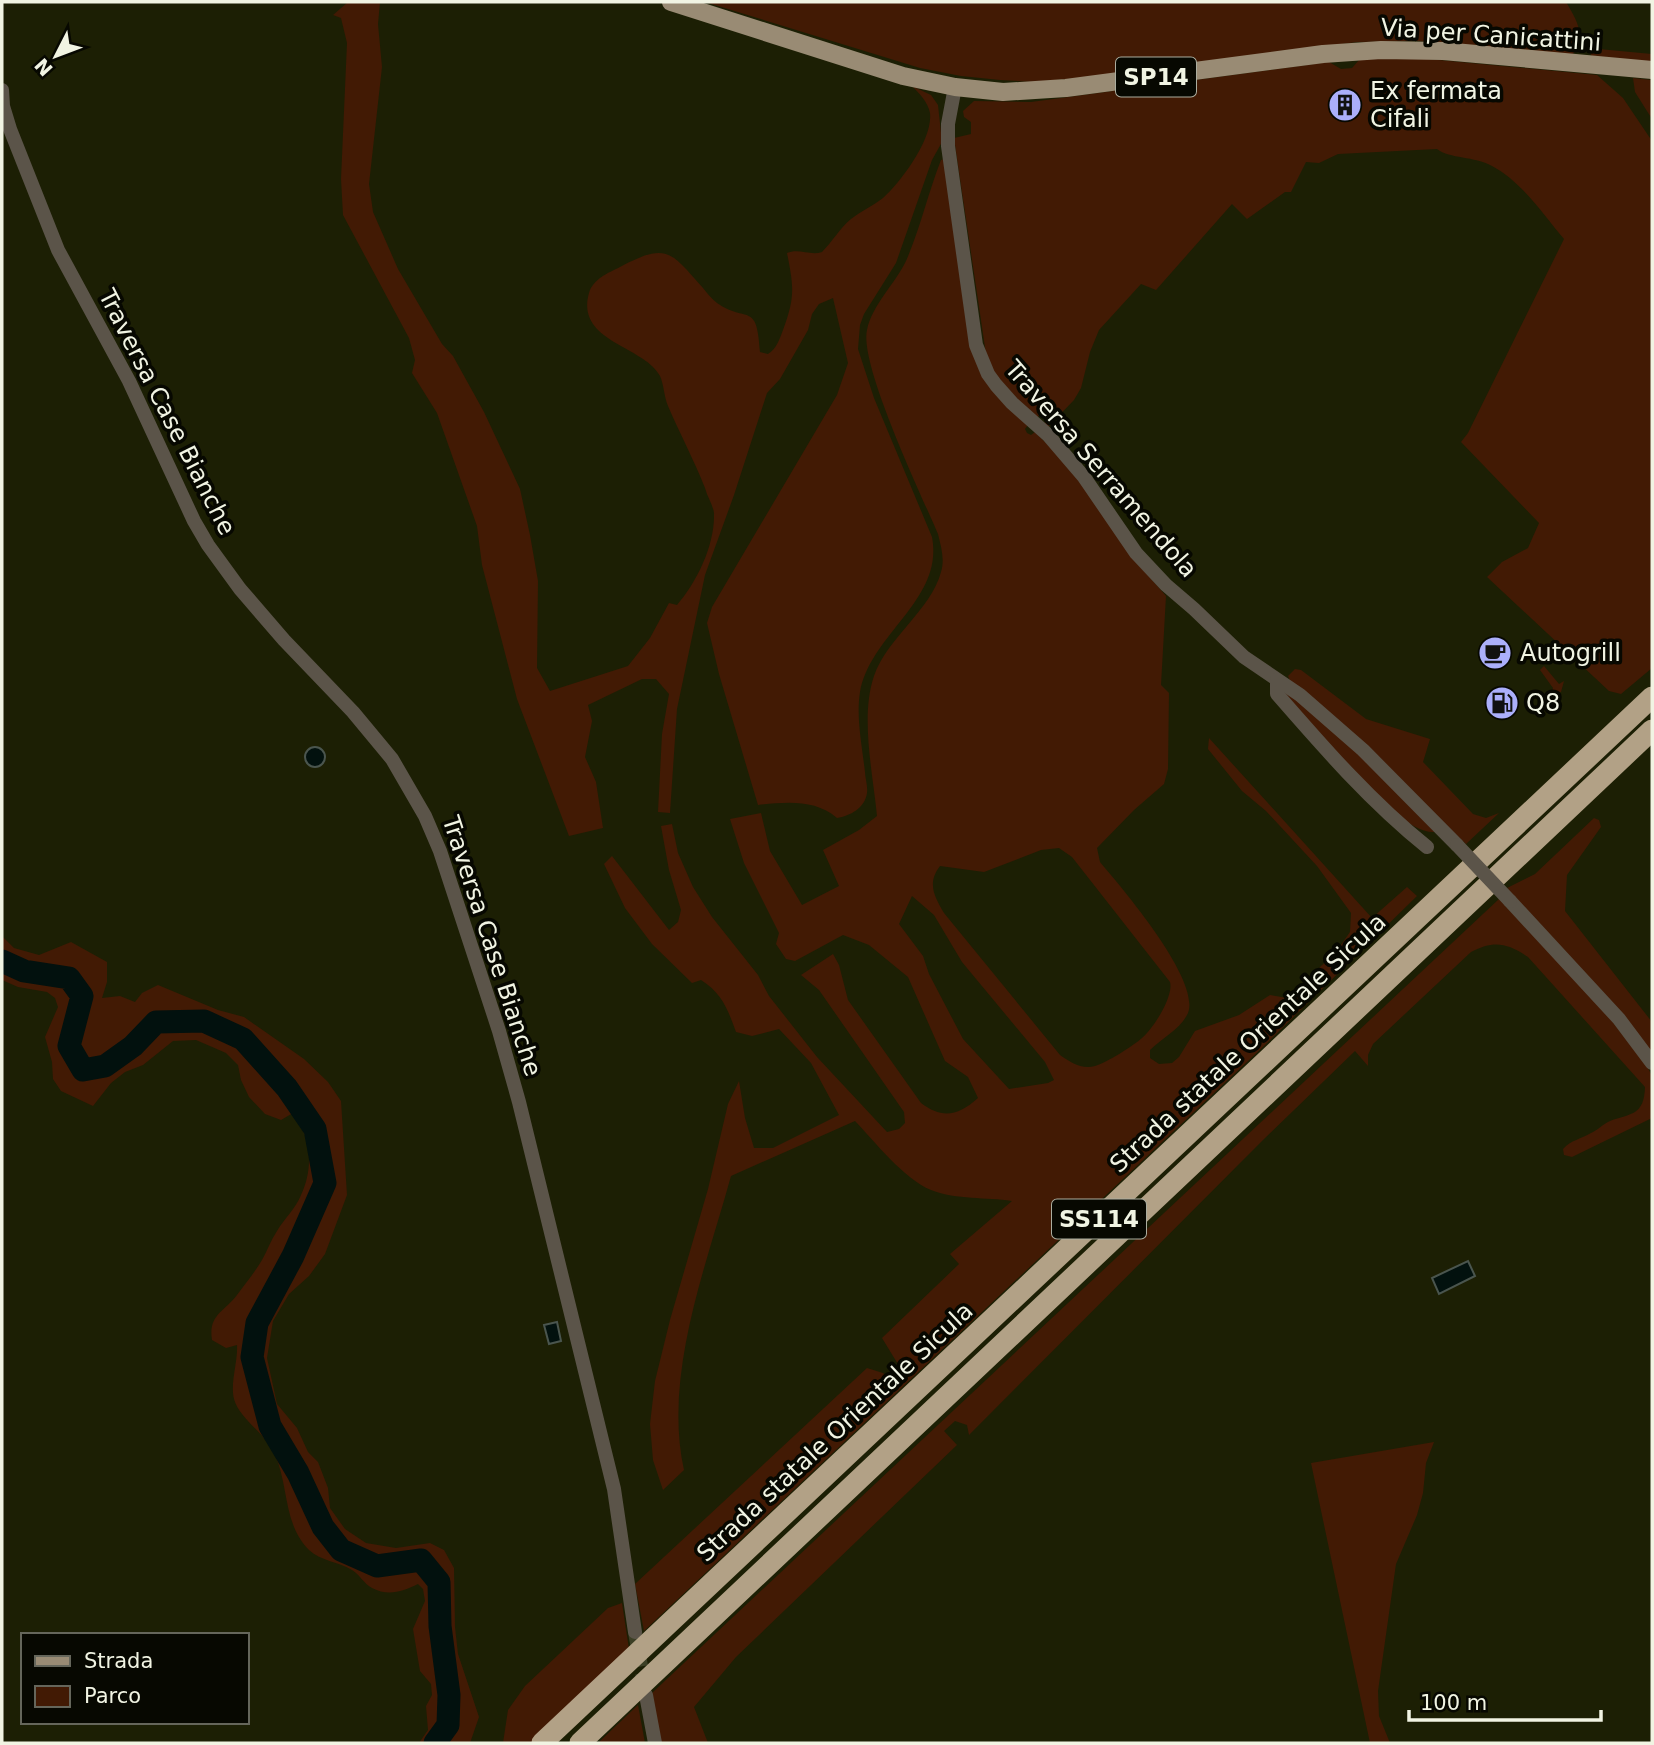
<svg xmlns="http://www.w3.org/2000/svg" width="1654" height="1745" font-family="'DejaVu Sans',sans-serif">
	<rect width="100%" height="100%" fill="#1c1f04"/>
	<!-- green -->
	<g fill="#421a04" fill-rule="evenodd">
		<path d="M348 2H380L378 24 382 67 369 184 373 212 398 269 442 344 453 356 484 412 520 489 530 535 538 581 537 668 550 691 628 666 650 638 669 603 677 605C697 582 715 545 714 513 713 505 707 496 705 488 694 460 680 434 668 406 664 397 664 385 660 376 645 346 575 342 589 293 593 279 608 273 620 267 667 242 670 251 703 288 707 293 712 299 717 303 747 324 757 300 760 352L768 354C777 348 779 340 783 330 795 297 794 288 787 253 799 248 810 256 822 252 832 242 840 228 851 219 861 211 873 206 883 198 901 182 933 139 930 113 928 102 919 93 912 86L931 95 938 105 942 142 932 160 896 263 864 314 860 325 858 349 874 398 932 537C944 600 871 633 860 692 856 717 862 746 865 772 865 778 868 786 867 793 865 808 850 816 837 818 815 799 786 802 758 805L719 674 707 623 712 607 837 395 848 363 833 298 819 304 812 314 808 330 780 379 767 393 734 495 705 575 677 709 670 813 658 812 662 734 669 694 656 679H642L588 705 592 721 585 757 596 782 603 828 569 836 517 699 482 565 477 526 437 413 412 373 415 360 409 338 343 215 341 179 347 43 341 18 333 15Z"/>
		<path d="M705 2H1566C1575 17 1589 39 1572 55L1417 41 1357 42 1102 76 1033 82 1000 80 961 76 920 68Z"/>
		<path d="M1588 48 1652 54V63L1592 57Z"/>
		<path d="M1360 59H1428L1597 75 1623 98 1652 141V668L1621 694 1609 691 1487 577 1502 562 1528 548 1539 523 1461 442 1468 433 1564 239C1543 214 1522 182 1492 166 1474 156 1450 159 1437 149L1338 154 1319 163 1306 162 1291 192H1285L1247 219 1232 204 1156 290 1141 284 1099 330 1090 352 1081 388 1074 400 1047 428 1044 425 1047 418 1042 414 1036 418 1014 397 992 370 986 354 954 138 971 134V122L964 117 963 111 974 101 1031 102 1329 62 1341 69 1352 68Z"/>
		<path d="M1633 78 1652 80V119L1635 92Z"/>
		<path d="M945 159 973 352 1028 425 1025 429 1027 433 1031 435 1035 432 1069 466 1132 557 1166 596 1161 685 1169 693 1168 769 1164 784 1134 810 1097 848 1100 862C1122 888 1201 980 1188 1013 1181 1029 1162 1038 1150 1050V1058L1159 1064 1172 1063 1179 1057 1195 1031 1239 1015 1270 995 1287 998 1336 952 1350 932 1351 913 1317 866 1266 811 1242 791 1208 749 1209 738 1372 918 1407 887 1417 896 1264 1046 644 1631 635 1584 867 1368 883 1373 895 1384 904 1374 882 1338 959 1264 950 1254 1012 1201C986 1197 957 1200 931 1190 904 1179 875 1142 855 1121L731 1176C706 1267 663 1375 684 1470L663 1490 653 1460 650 1424 655 1381 670 1320 708 1189 728 1104 739 1081 745 1118 754 1148H773L839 1115 811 1063 779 1029 752 1036 736 1032C728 1010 722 993 701 980L692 983 652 944 625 908 604 864 612 856 669 930 678 922 681 910 669 870 661 826 672 824 678 853 693 887 712 917 758 975 769 996 817 1057 887 1132 899 1129 905 1123 904 1112 819 990 801 975 833 954 839 965 848 1000 921 1103C942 1119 958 1116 978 1098L968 1077 945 1061 908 977 869 945 843 935 795 961 786 959 776 944 779 933 744 863 730 819 761 813 770 851 802 905 839 886 823 850 859 830 877 816C873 774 860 717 874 676 887 638 931 610 941 572 945 559 941 547 938 534 922 496 859 365 867 330 872 305 895 284 906 261 920 229 928 193 941 160ZM1059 848 1072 857 1170 982C1174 996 1153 1029 1142 1038 1133 1046 1106 1063 1095 1066 1082 1070 1070 1062 1060 1055L944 913C934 896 927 883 940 866L984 872 1041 850ZM912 896 934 915 962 962 1045 1062 1054 1080 1048 1083 1009 1089 963 1039 929 974 923 956 899 924Z"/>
		<path d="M1544 666 1559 684 1564 681 1561 692 1551 694 1553 688 1540 670Z"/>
		<path d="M1295 669 1301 670 1366 719 1430 739 1423 762 1473 814 1486 818 1499 813 1466 844 1290 681 1288 676Z"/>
		<path d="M1288 692 1365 758 1435 832C1397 836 1310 723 1284 693Z"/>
		<path d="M1594 818 1599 820 1601 827 1567 875 1565 911 1652 1022V1057L1507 888 1535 874Z"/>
		<path d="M1499 899 1603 1009 1648 1068 1652 1076V1118L1572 1157 1564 1155 1563 1149C1571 1140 1581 1139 1591 1133 1598 1130 1603 1124 1610 1121 1631 1113 1644 1116 1645 1087L1528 957C1507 943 1494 940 1471 952L1373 1044 1368 1055V1066L1355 1051 1264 1139 969 1435 967 1425 955 1421 944 1431 957 1445 736 1657 694 1707 708 1743H661L652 1693Z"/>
		<path d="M2 936 14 948 39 955 71 942 107 962V982L102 998 120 996 135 1002 142 993 158 985 218 1010 244 1017 304 1059 328 1082 341 1101 347 1195 325 1254 309 1276 289 1294 273 1321 267 1358 277 1404 297 1428 308 1452 318 1462 328 1488 330 1508 345 1529 366 1543 396 1548 430 1543 444 1550 454 1568 455 1627 458 1654 479 1717 470 1743H419L428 1730 426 1706 432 1695 431 1684 420 1671 413 1629 425 1601 423 1589 418 1584C403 1591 389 1597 372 1588 364 1584 360 1575 352 1570 339 1562 321 1561 309 1550 283 1524 289 1486 275 1455 267 1434 239 1419 234 1399 230 1383 238 1362 237 1345L226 1348 212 1340C208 1315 224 1312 237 1295 245 1284 255 1272 262 1260 267 1251 271 1240 277 1231 284 1219 296 1208 301 1195 314 1167 311 1137 293 1113L281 1120 265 1114 249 1097 241 1080 238 1065 226 1053 196 1040 173 1041 143 1065 125 1072 111 1083 93 1106 61 1091 53 1079 52 1062 45 1037 58 1007 55 998 47 992 18 987 2 980Z"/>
		<path d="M1434 1442 1426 1463 1423 1493 1417 1515 1396 1564 1378 1691 1379 1716 1390 1743H1370L1311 1463Z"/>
		<path d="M622 1603 629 1649 549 1743H503L508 1710 525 1686 608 1608Z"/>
		<path d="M638 1705 645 1743H598Z"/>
	</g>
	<!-- water -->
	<g fill="#02110e" stroke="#4a554e" stroke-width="2">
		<circle cx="315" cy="757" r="10"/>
		<path d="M1468 1261 1475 1276 1439 1294 1432 1278Z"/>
		<path d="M557 1322 561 1341 549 1344 544 1325Z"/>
	</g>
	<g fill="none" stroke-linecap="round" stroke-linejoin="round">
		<!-- river -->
		<path stroke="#02110e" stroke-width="23" d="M2 961 24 971 69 978 82 996 69 1046 83 1070 105 1066 133 1046 156 1022 204 1021 243 1039 287 1088 315 1129 325 1183 293 1256 257 1323 252 1357 270 1426 298 1473 323 1527 341 1550 377 1566 421 1560 439 1582 440 1626 449 1695 448 1725 435 1743"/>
		<!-- minor-tunnel -->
		<path stroke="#3c3f25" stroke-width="14" stroke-dasharray="14 7" stroke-linecap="butt" d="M635 1632 645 1689"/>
		<!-- minor -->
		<g stroke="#5b5449" stroke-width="14">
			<path d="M955 87 948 124V146L976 345 988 374 996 385 1012 403 1048 435 1084 477 1136 553 1166 585 1194 609 1244 657 1300 695 1363 750 1457 845"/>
			<path d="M2 90 3 106 10 129 58 250 129 381 194 521 208 545 240 589 284 640 353 712 392 759 425 816 440 851 499 1031 519 1102 614 1489 635 1632"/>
			<path d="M1277 680V694C1324 748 1371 802 1427 847"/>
			<path d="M1510 901 1619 1019 1652 1063"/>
			<path d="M646 1695 655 1743"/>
		</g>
		<!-- major -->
		<path stroke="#998b74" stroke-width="18" d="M671 2 903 76 955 87 1003 92 1066 88 1323 54 1381 50 1443 51 1652 70"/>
		<!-- highway -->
		<g stroke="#b2a186" stroke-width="21">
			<path d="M542 1743 1652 697"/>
			<path d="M580 1743 1652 730"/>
		</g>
		<!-- minor-bridge -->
		<path stroke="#5b5449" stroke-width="14" d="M1457 845 1510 901"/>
	</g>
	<!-- icons -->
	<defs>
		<symbol id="building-disc" viewBox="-11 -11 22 22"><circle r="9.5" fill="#abaffb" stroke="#070801"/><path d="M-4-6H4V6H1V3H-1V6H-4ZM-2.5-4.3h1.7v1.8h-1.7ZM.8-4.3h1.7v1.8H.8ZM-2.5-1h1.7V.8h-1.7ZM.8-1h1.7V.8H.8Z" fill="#111"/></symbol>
		<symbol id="cafe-disc" viewBox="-11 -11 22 22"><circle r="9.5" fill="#abaffb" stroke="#070801"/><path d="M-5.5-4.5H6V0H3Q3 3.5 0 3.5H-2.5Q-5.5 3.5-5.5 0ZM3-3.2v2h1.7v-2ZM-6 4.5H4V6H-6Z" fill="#111"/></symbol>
		<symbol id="fuel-disc" viewBox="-11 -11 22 22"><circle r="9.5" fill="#abaffb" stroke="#070801"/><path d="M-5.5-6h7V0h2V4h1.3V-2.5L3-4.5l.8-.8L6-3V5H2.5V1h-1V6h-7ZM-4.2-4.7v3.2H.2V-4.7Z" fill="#111"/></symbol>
	</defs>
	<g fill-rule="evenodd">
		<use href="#building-disc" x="1326" y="86" width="38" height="38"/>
		<use href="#cafe-disc" x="1476" y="634" width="38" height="38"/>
		<use href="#fuel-disc" x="1483" y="684" width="38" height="38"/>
	</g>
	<g text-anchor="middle" stroke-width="7" stroke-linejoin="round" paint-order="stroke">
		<!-- shield labels -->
		<g fill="#070801" stroke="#abad9f" stroke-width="2">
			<rect x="1116" y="57.5" width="80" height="39" rx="5"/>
			<rect x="1052" y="1199.5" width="94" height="39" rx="5"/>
		</g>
		<g font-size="23" font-weight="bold" fill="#f1f4e3">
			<text x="1156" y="85">SP14</text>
			<text x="1099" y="1227">SS114</text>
		</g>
		<!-- street labels -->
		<g font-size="24" fill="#f1f4e3" stroke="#070801">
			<text transform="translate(1491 35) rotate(4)" y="8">Via per Canicattini</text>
			<text transform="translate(167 412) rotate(63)" y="8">Traversa Case Bianche</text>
			<text transform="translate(1101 469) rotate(49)" y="8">Traversa Serramendola</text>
			<text transform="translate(492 946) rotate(72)" y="8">Traversa Case Bianche</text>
			<text transform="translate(1248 1043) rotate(-43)" y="8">Strada statale Orientale Sicula</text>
			<text transform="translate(835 1432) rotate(-43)" y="8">Strada statale Orientale Sicula</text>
		</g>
		<!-- poi labels -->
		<g font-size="24" fill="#f1f4e3" stroke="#070801" text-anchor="start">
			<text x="1370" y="99">Ex fermata<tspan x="1370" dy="28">Cifali</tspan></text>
			<text x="1520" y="661">Autogrill</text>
			<text x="1526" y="711">Q8</text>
		</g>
	</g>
	<!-- border -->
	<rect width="1654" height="1745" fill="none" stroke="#f1f4e3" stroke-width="7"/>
	<!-- legend -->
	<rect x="21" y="1633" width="228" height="91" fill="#070801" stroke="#65665b" stroke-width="2"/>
	<rect x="35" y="1656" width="35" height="10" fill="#998b74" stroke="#65665b" stroke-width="2"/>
	<text x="84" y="1668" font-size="21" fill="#f1f4e3">Strada</text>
	<rect x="35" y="1686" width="35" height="21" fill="#421a04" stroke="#65665b" stroke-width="2"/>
	<text x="84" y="1703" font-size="21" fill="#f1f4e3">Parco</text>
	<!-- north arrow -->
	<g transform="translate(56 56) rotate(228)" stroke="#070801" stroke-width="5" paint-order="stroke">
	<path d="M0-5L12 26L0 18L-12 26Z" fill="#f1f4e3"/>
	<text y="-10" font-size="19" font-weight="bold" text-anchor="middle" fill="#f1f4e3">N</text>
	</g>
	<!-- scale -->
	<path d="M1409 1710v10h192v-10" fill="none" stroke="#f1f4e3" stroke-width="3.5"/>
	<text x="1420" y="1710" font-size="21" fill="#f1f4e3" stroke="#070801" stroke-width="5" paint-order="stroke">100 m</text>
</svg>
